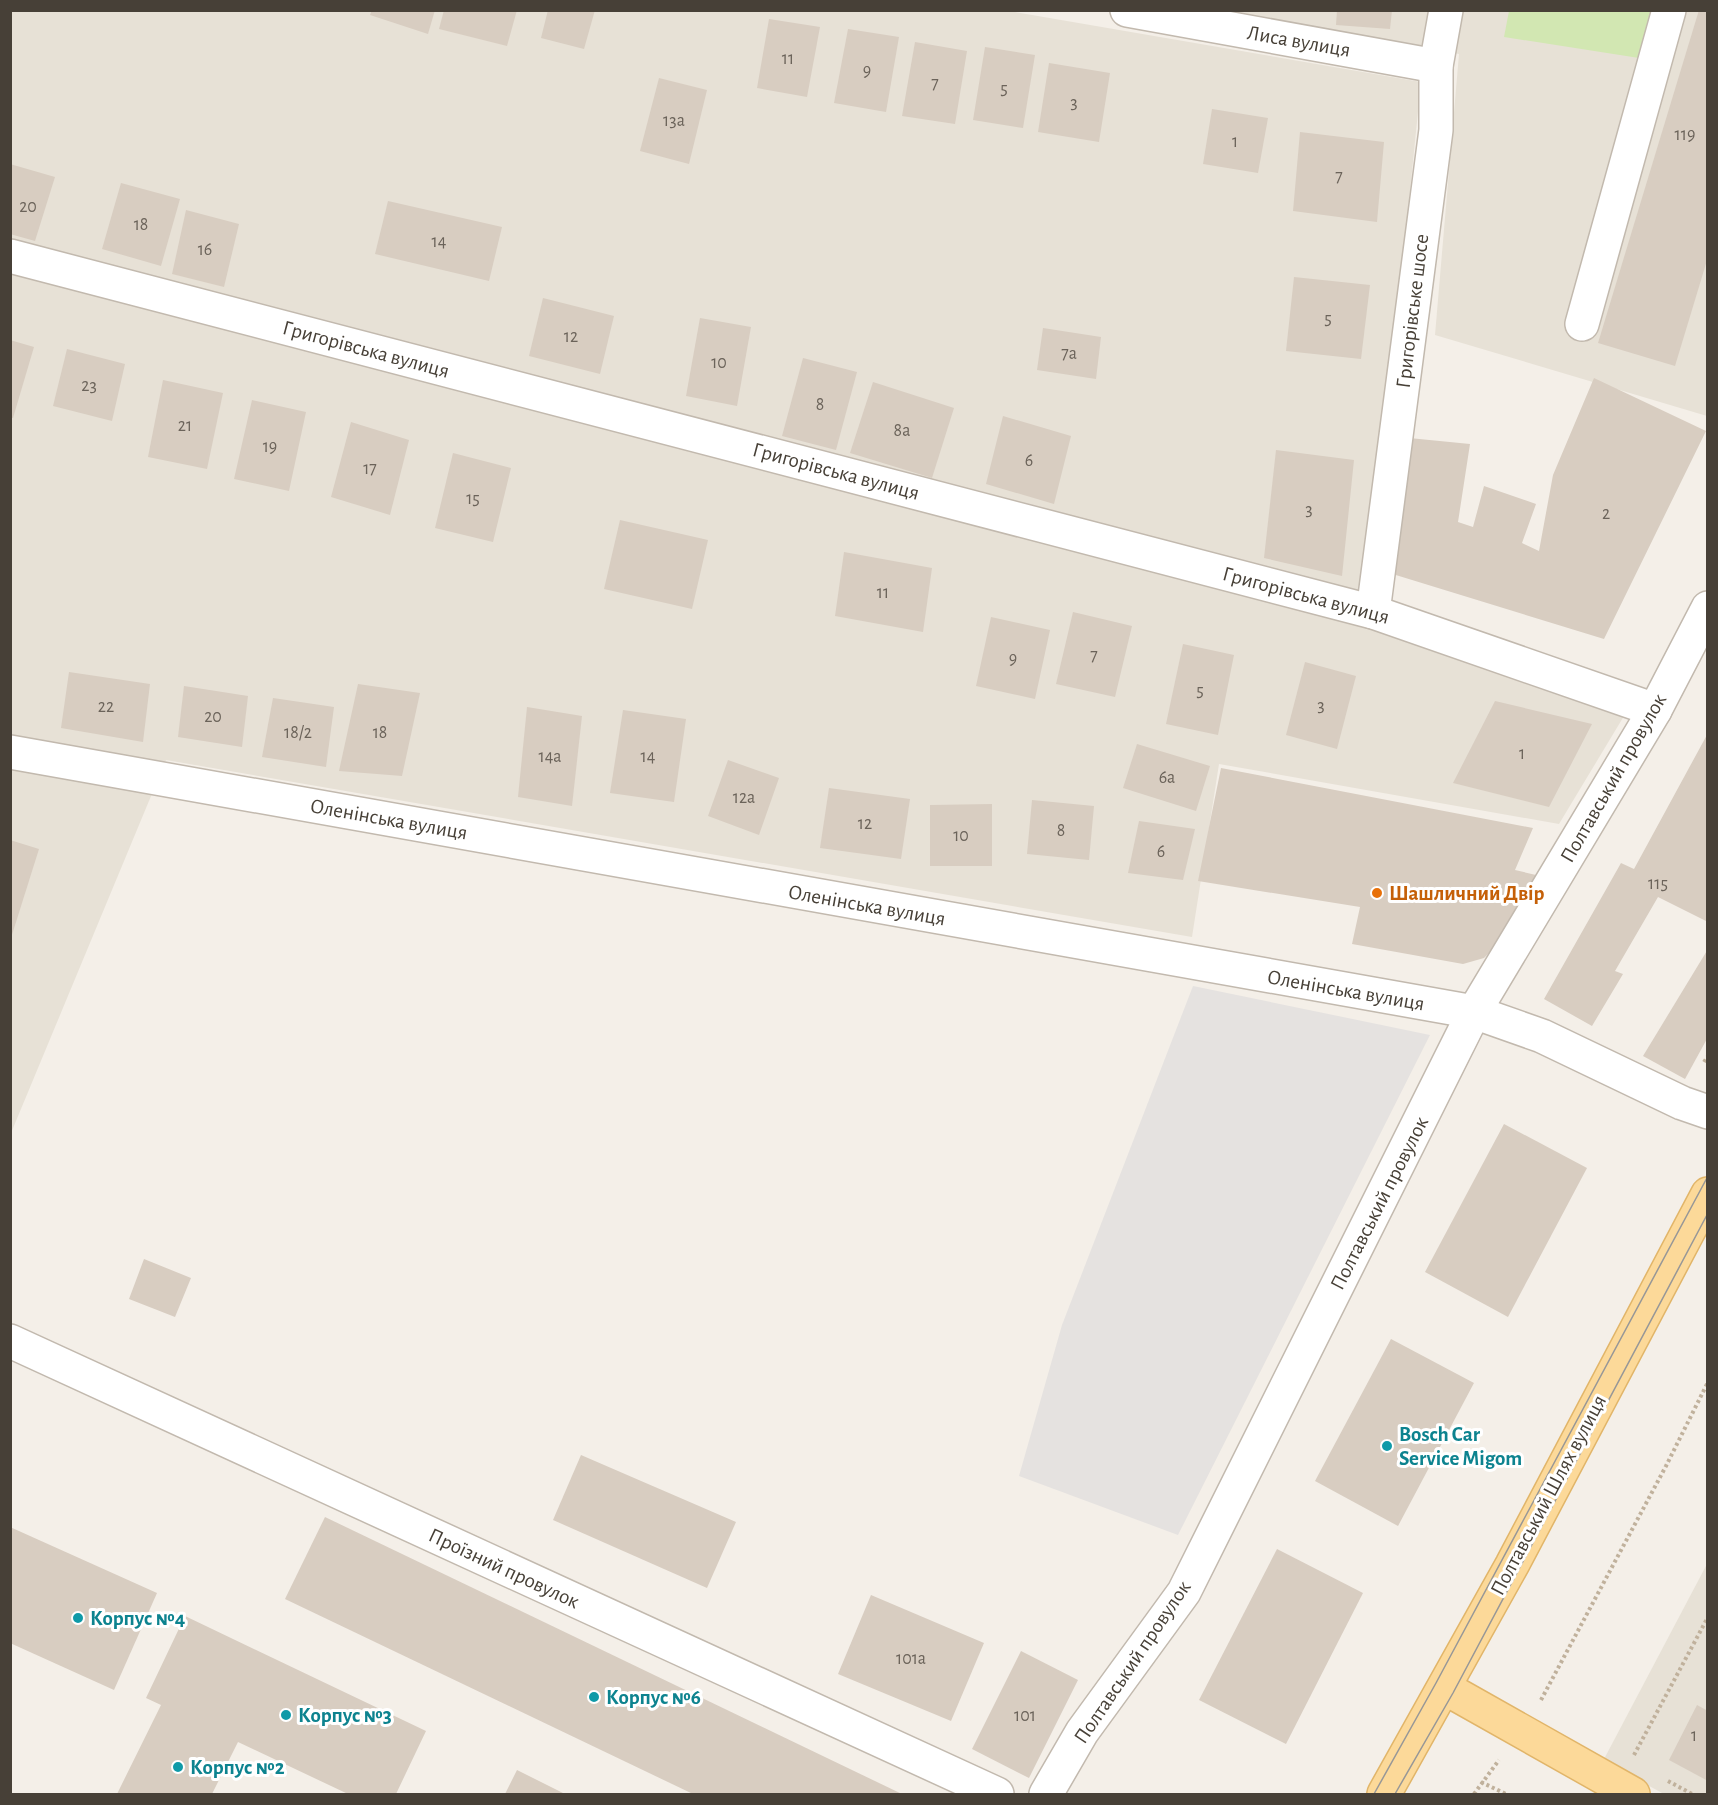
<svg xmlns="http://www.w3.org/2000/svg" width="1718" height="1805" font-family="'Alegreya Sans',sans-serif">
	<rect width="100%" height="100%" fill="#f4efe8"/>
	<!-- residential -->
	<g fill="#e7e1d6">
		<path d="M11 11H1009L1421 82 1366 627 1624 716 1559 824 1219 764 1192 937 166 760 11 1133Z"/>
		<path d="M1223 11H1707V416L1435 335 1459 54Z"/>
		<path d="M1707 1564V1794H1664L1603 1761Z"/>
	</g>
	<!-- green -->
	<path fill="#d2e7b2" d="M1509 11H1651L1639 58 1504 37Z"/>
	<!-- parking -->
	<path fill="#e5e2e0" d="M1193 986 1430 1035 1178 1535 1019 1476 1062 1325Z"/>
	<!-- building -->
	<g fill="#d8cdc1">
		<path d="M372 10H435L428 34 370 15Z"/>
		<path d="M444 10H517L507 46 439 29Z"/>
		<path d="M548 10H595L584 49 541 38Z"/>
		<path d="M1337 10H1392L1390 29 1336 25Z"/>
		<path d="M1699 10H1708V257L1675 366 1598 343Z"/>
		<path d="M769 19 820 27 807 97 757 88Z"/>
		<path d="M848 29 899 37 886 112 834 103Z"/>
		<path d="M915 42 967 51 955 124 902 116Z"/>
		<path d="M985 47 1035 55 1023 128 973 120Z"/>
		<path d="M1049 63 1110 73 1099 142 1038 132Z"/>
		<path d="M659 78 707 90 689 164 640 151Z"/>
		<path d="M1212 109 1268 118 1258 173 1203 164Z"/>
		<path d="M1300 132 1384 142 1377 222 1293 211Z"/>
		<path d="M10 164 55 177 35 241 10 234Z"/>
		<path d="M121 183 180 199 161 266 102 249Z"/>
		<path d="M388 201 502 227 489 281 375 254Z"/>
		<path d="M186 210 239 224 224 287 172 274Z"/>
		<path d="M1294 277 1370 285 1361 359 1286 351Z"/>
		<path d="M543 298 614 316 600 374 529 356Z"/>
		<path d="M700 318 751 327 737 406 686 396Z"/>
		<path d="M1043 328 1101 337 1096 379 1037 370Z"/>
		<path d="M10 340 34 347 13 418 10 417Z"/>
		<path d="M67 349 125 364 112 421 53 406Z"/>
		<path d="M803 358 857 372 836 450 782 436Z"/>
		<path d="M1594 378 1706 431 1604 639 1386 572 1399 437 1470 444 1458 522 1473 527 1484 486 1536 504 1522 543 1539 551 1553 475Z"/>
		<path d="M163 380 223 393 207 469 148 457Z"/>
		<path d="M873 382 954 408 932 478 850 453Z"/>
		<path d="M252 400 306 412 289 491 234 479Z"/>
		<path d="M1003 416 1071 436 1054 504 986 484Z"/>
		<path d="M351 422 409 440 390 515 331 497Z"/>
		<path d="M1276 450 1354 460 1342 576 1264 558Z"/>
		<path d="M453 453 511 468 493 542 435 528Z"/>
		<path d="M620 520 708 540 692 609 604 589Z"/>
		<path d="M844 552 932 568 923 632 835 616Z"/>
		<path d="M1073 612 1132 626 1115 697 1056 684Z"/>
		<path d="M991 617 1050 630 1035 699 976 686Z"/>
		<path d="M1183 644 1234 655 1218 735 1166 724Z"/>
		<path d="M1305 662 1356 676 1337 749 1286 735Z"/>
		<path d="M69 672 150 684 143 742 61 728Z"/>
		<path d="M358 684 420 693 402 776 339 771Z"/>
		<path d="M184 686 248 696 242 747 178 737Z"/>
		<path d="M273 698 334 707 326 767 262 757Z"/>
		<path d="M1495 701 1592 724 1549 807 1453 783Z"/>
		<path d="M527 707 582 716 572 806 518 797Z"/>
		<path d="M623 710 686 719 674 802 610 793Z"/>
		<path d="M1708 733V922L1658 897 1615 971 1623 974 1592 1026 1544 999 1621 863 1634 869Z"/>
		<path d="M1137 744 1210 766 1196 811 1123 788Z"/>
		<path d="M728 760 779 778 759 835 708 816Z"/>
		<path d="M1221 768 1533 828 1515 870 1536 875 1500 942 1484 958 1463 964 1352 944 1360 907 1198 881Z"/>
		<path d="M829 788 910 799 901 859 820 848Z"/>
		<path d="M1032 800 1094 806 1089 860 1027 854Z"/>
		<path d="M992 804V866H930V805Z"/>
		<path d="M1139 821 1195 829 1183 880 1128 873Z"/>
		<path d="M10 840 39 849 11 938H10Z"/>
		<path d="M1708 949V1037L1685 1079 1643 1056Z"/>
		<path d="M1504 1124 1587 1168 1508 1317 1425 1272Z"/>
		<path d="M144 1259 191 1278 175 1317 129 1299Z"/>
		<path d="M1391 1339 1474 1383 1398 1526 1315 1481Z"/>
		<path d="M581 1455 736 1522 707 1588 553 1520Z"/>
		<path d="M325 1517 902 1794H693L285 1599Z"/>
		<path d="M10 1527 157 1593 114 1690 10 1643Z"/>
		<path d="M1277 1549 1363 1593 1286 1744 1199 1700Z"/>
		<path d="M871 1595 984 1643 951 1721 838 1674Z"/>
		<path d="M185 1616 426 1731 396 1794H348L238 1742 212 1794H117L161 1705 146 1698Z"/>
		<path d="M1021 1651 1078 1680 1029 1778 972 1749Z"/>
		<path d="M1697 1705 1708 1711V1781L1669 1760Z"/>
		<path d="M517 1770 565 1794H505Z"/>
	</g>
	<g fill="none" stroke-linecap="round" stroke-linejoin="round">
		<defs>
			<g id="minor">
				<path d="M1127 10 1436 66"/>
				<path d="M10 256 1373 612 1655 710"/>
				<path d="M1582 324 1669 10"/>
				<path d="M1373 612 1436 130V66L1446 10"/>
				<path d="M10 752 1474 1012 1542 1036 1682 1103 1708 1112"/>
				<path d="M10 1341 997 1794"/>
				<path d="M1046 1794 1082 1732 1184 1592 1474 1012 1655 710 1708 608"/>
			</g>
			<g id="major">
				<path d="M1445 1688 1633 1794"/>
				<path d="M1384 1794 1512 1565 1708 1194"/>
			</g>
		</defs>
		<!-- minor casing -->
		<use href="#minor" stroke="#c2b9ae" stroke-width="36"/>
		<!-- major casing -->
		<use href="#major" stroke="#e1b569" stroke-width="36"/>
		<!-- path -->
		<g stroke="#c0b19c" stroke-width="4" stroke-dasharray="3 3" stroke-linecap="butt">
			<path d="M1704 1062 1708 1056"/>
			<path d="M1541 1700 1666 1466 1708 1382"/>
			<path d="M1634 1755 1708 1617"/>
			<path d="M1668 1781 1692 1794"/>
			<path d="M1481 1782 1506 1794"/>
			<path d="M1474 1794 1499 1760"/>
		</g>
		<!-- minor -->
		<use href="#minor" stroke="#fff" stroke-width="33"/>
		<!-- major -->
		<use href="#major" stroke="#fcd999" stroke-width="33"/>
		<!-- tram -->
		<g stroke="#979797" stroke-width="1.5">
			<path d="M1374 1794 1436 1683 1708 1176"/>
			<path d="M1395 1794 1453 1693 1708 1213"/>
		</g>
	</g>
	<!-- markers -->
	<circle fill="#e8710a" stroke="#fff" stroke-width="2" cx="1377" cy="893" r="6"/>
	<g fill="#0f9aa8" stroke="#fff" stroke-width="2">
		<circle cx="1387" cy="1446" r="6"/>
		<circle cx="78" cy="1618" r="6"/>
		<circle cx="594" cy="1697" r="6"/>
		<circle cx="286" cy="1715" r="6"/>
		<circle cx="178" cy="1767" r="6"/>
	</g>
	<g text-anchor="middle" stroke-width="6" stroke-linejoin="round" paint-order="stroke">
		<!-- number labels -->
		<g font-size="18" fill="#6b635a">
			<text x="788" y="64">11</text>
			<text x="867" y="76">9</text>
			<text x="935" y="89">7</text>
			<text x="1004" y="94">5</text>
			<text x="1074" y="108">3</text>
			<text x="674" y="126">13а</text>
			<text x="1685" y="140">119</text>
			<text x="1235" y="147">1</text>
			<text x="1339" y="182">7</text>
			<text x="28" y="212">20</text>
			<text x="141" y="230">18</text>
			<text x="439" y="247">14</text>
			<text x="205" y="255">16</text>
			<text x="1328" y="324">5</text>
			<text x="571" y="342">12</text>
			<text x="1069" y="359">7а</text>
			<text x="719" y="368">10</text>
			<text x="89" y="391">23</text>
			<text x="820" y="410">8</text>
			<text x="185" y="431">21</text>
			<text x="902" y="436">8а</text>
			<text x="270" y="452">19</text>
			<text x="1029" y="466">6</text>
			<text x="370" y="474">17</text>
			<text x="473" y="504">15</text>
			<text x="1309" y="515">3</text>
			<text x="1606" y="519">2</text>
			<text x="883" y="598">11</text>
			<text x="1094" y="661">7</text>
			<text x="1013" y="664">9</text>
			<text x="1200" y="696">5</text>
			<text x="1321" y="711">3</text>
			<text x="106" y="712">22</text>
			<text x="213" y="722">20</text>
			<text x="298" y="738">18/2</text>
			<text x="380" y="738">18</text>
			<text x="1522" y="759">1</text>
			<text x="550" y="762">14а</text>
			<text x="648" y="762">14</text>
			<text x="1167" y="783">6а</text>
			<text x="744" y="803">12а</text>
			<text x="865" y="829">12</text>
			<text x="1061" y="836">8</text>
			<text x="961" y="841">10</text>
			<text x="1161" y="857">6</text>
			<text x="1658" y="889">115</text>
			<text x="911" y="1664">101а</text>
			<text x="1025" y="1721">101</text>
			<text x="1694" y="1741">1</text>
		</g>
		<!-- street labels -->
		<g font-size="21" fill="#474037" stroke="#fff">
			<text transform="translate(1299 41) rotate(10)" y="7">Лиса вулиця</text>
			<text transform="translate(1412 311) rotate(-83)" y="7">Григорівське шосе</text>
			<text transform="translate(366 349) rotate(15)" y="7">Григорівська вулиця</text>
			<text transform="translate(836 471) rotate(15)" y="7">Григорівська вулиця</text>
			<text transform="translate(1306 595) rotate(15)" y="7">Григорівська вулиця</text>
			<text transform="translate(1613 778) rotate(-60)" y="7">Полтавський провулок</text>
			<text transform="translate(389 819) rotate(10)" y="7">Оленінська вулиця</text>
			<text transform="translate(867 905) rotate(10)" y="7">Оленінська вулиця</text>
			<text transform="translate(1346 990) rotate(10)" y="7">Оленінська вулиця</text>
			<text transform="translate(1379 1203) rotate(-63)" y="7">Полтавський провулок</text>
			<text transform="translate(1548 1495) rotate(-62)" y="7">Полтавський Шлях вулиця</text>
			<text transform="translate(504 1568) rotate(25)" y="7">Проїзний провулок</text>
			<text transform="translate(1132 1662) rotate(-56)" y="7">Полтавський провулок</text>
		</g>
		<!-- food labels -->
		<g font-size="21" font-weight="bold" fill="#c56008" stroke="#fff" text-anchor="start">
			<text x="1389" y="900">Шашличний Двір</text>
		</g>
		<!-- culture labels -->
		<g font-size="21" font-weight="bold" fill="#0d838f" stroke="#fff" text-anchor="start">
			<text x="1399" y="1441">Bosch Car<tspan x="1399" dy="24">Service Migom</tspan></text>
			<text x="90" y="1625">Корпус №4</text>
			<text x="606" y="1704">Корпус №6</text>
			<text x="298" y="1722">Корпус №3</text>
			<text x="190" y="1774">Корпус №2</text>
		</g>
	</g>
	<!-- border -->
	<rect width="1718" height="1805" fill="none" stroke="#474037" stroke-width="24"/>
</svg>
